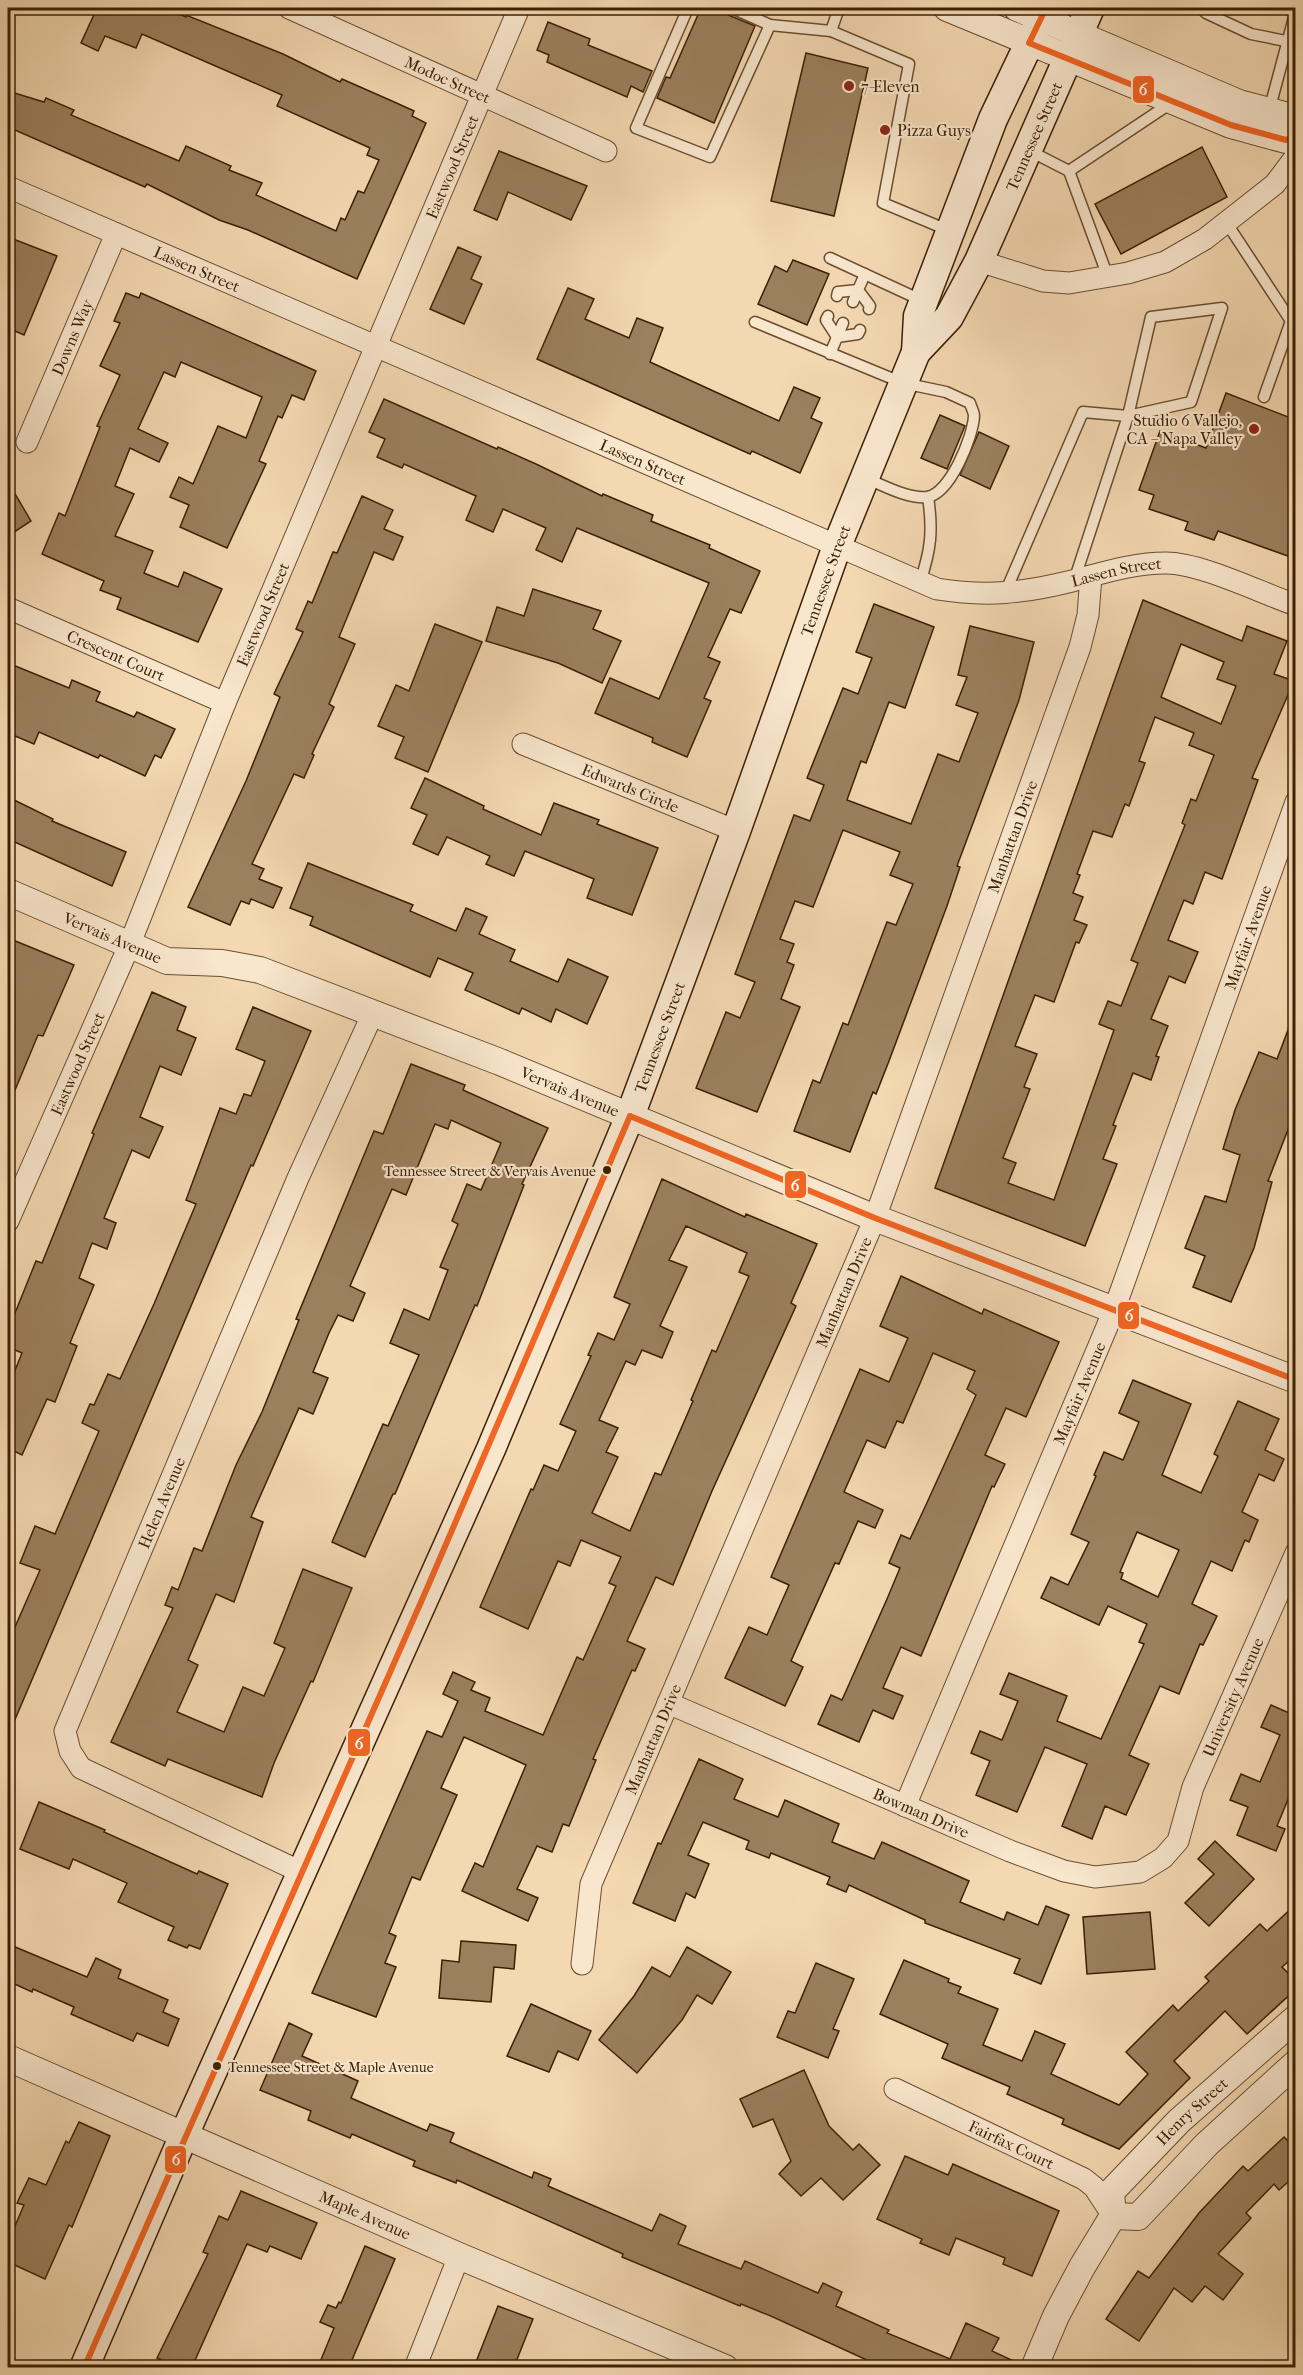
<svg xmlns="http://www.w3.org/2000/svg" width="1303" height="2375" font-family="'IM FELL French Canon',serif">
	<rect width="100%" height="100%" fill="#f4d8b2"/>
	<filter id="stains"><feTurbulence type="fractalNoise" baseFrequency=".00333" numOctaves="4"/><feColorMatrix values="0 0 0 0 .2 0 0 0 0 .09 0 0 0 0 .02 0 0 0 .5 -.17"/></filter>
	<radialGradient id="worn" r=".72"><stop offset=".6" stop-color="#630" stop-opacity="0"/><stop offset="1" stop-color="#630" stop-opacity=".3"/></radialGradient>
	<!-- building -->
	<g fill="#9c805e" stroke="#3c2003" stroke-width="1.5" fill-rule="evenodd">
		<path d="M97 8H162L186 17V15L283 54 340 82 342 79 392 101 414 111 412 116 426 123 357 279 248 230 219 220 147 184 145 187 8 127V91L44 102 46 98 74 110 71 115 179 161 186 146 231 166 229 170 262 183 256 195 336 231 341 218 345 220 358 191 364 193 379 160 367 155 370 148 277 106 282 95 142 34 136 48 105 36 98 51 81 43Z"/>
		<path d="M701 8H725L728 15 755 26 714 123 657 98 666 77 670 78Z"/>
		<path d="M548 22 590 39 588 45 652 71 643 92 631 86 627 97 547 62 549 55 537 50Z"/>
		<path d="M806 53 868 68 834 216 771 201Z"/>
		<path d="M1202 147 1227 197 1121 254 1095 204Z"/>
		<path d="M499 151 587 186 571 220 508 192 497 220 474 210Z"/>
		<path d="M8 237 57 256 24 335 8 328Z"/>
		<path d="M458 247 481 257 471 279 482 284 464 324 430 309Z"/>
		<path d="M793 260 829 274 807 325 758 304 775 266 787 272Z"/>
		<path d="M568 288 594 299 585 319 629 338 637 318 663 328 650 362 779 421 794 387 820 398 811 418 822 423 800 473 752 451 750 454 537 359Z"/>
		<path d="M126 293 139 298 141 293 316 371 304 400 292 395 282 418 278 416 259 461 266 464 227 548 180 527 189 505 170 497 179 477 193 484 218 426 246 438 262 397 181 362 175 377 164 372 138 429 168 443 159 462 130 448 115 486 134 494 115 536 153 551 144 573 178 587 184 572 222 589 198 642 117 609 121 598 100 590 104 581 42 554 59 513 65 516 100 427 97 426 120 375 100 366 120 323 114 321Z"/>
		<path d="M1226 393 1296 420V559L1218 531 1214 540 1185 530 1188 522 1149 509 1154 495 1139 490 1160 431 1206 448Z"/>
		<path d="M384 399 497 449 498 447 536 464 602 496 603 494 653 515 651 521 710 545 709 548 760 571 741 613 730 609 708 657 720 662 704 698 711 701 687 757 652 742 653 738 595 713 610 678 659 699 709 583 577 528 562 562 536 550 546 528 503 509 493 532 466 520 476 496 404 464 402 468 377 457 385 439 369 432Z"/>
		<path d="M940 415 965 426 947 469 921 458Z"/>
		<path d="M979 432 1009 446 990 489 960 475Z"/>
		<path d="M8 482 31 521 8 536Z"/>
		<path d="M362 496 393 510 384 529 403 537 393 560 374 552 339 637 355 644 329 704 334 707 312 754 314 755 304 778 294 774 252 864 264 869 259 879 282 888 273 908 251 899 249 904 241 901 230 925 188 907 246 781 280 697 274 694 303 632 296 629 308 601 312 603 333 552 337 553Z"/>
		<path d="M533 589 601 611 593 629 621 641 602 683 558 663 486 641 497 607 524 616Z"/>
		<path d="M1143 600 1242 641 1247 626 1287 641 1274 674 1294 681 1252 778 1258 780 1222 879 1205 872 1193 904 1184 900 1168 940 1198 952 1185 983 1169 976 1151 1019 1168 1026 1156 1056 1159 1057 1151 1080 1133 1073 1113 1125 1116 1126 1103 1159 1117 1164 1085 1246 935 1188ZM1181 644 1224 662 1217 679 1236 686 1221 724 1161 697ZM1155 717 1194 733 1189 745 1214 755 1196 801 1191 799 1182 823 1185 825 1131 960 1138 963 1121 1006 1108 1001 1099 1024 1114 1030 1054 1200 1008 1183 1016 1163 1003 1158 1030 1089 1024 1087 1037 1054 1015 1046 1035 995 1054 1002 1076 942 1079 943 1087 925 1074 920 1083 897 1073 893 1080 875 1077 874 1093 831 1112 837 1125 804 1129 806 1145 763 1139 761Z"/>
		<path d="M874 604 934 627 905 708 889 702 866 763 861 761 847 800 911 824 938 754 959 762 978 713 956 705 967 677 958 675 970 626 1034 642 1019 700 957 866 960 867 947 906 889 1061 876 1094 873 1092 850 1152 794 1131 813 1080 820 1083 843 1023 848 1025 887 922 896 925 913 884 890 875 900 852 843 830 813 907 795 901 780 939 794 944 787 962 794 965 781 999 800 1007 757 1112 696 1088 726 1012 740 1018 755 982 735 974 794 815 810 821 824 785 807 778 843 688 858 694 872 658 856 652Z"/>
		<path d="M435 624 482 642 428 772 395 758 404 737 378 726 396 685 409 691Z"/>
		<path d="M8 663 69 688 72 680 100 692 96 701 134 717 137 712 175 729 161 758 155 755 145 776 100 755 98 758 39 732 34 744 8 733Z"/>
		<path d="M425 778 484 806 483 809 541 835 554 803 599 820 597 824 658 848 632 915 587 898 594 879 525 851 514 876 486 864 490 856 447 837 438 855 413 844 427 815 411 808Z"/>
		<path d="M8 797 53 819 52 821 126 852 112 886 8 839Z"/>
		<path d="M308 863 413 905 410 911 456 931 466 908 487 917 479 934 515 950 510 961 558 982 568 959 608 977 587 1024 556 1009 551 1022 522 1008 519 1014 465 990 473 973 438 958 430 977 310 925 313 917 290 908Z"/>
		<path d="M8 938 74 965 43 1036 38 1035 8 1107Z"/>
		<path d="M152 992 186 1007 177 1030 196 1038 181 1075 160 1066 140 1117 163 1127 149 1158 132 1150 104 1218 116 1223 107 1249 92 1243 79 1278 94 1285 70 1343 77 1346 55 1402 47 1399 22 1455 8 1448V1388L22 1353 8 1347V1316L13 1318 36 1261 42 1263 94 1134 92 1133Z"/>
		<path d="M253 1007 311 1031 253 1166 251 1165 8 1736V1643L40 1570 20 1563 35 1526 55 1534 99 1431 82 1423 90 1404 94 1405 108 1374 120 1379 154 1304 196 1204 186 1200 220 1108 236 1114 244 1094 251 1096 265 1061 236 1049Z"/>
		<path d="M1294 1014 1296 1109 1268 1181 1272 1182 1254 1248 1231 1302 1193 1287 1205 1256 1185 1248 1205 1196 1226 1202 1240 1155 1223 1149 1235 1110 1259 1052 1277 1059Z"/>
		<path d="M411 1064 465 1085 463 1090 548 1128 522 1184 524 1185 477 1306 475 1305 395 1494H393L365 1557 332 1542 383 1424 388 1426 419 1355 390 1343 404 1309 429 1320 448 1270 440 1267 458 1224 452 1221 467 1184 481 1190 501 1143 451 1120 448 1129 435 1124 406 1195 392 1189 350 1286 365 1293 353 1321 338 1315 329 1333 313 1372 328 1378 313 1414 299 1408 251 1517 263 1522 234 1602 216 1594 188 1660 198 1665 177 1712 224 1732 243 1687 264 1696 285 1648 274 1643 303 1569 352 1588 313 1682 311 1681 274 1763 262 1797 168 1759 165 1766 111 1742 173 1608 165 1605 172 1587 178 1590 194 1548 202 1551 236 1465 262 1412 299 1320 296 1319 374 1131 383 1134Z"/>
		<path d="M662 1179 745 1217 746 1214 817 1244 791 1303 796 1306 712 1491 673 1585 656 1577 627 1641 645 1649 635 1671 632 1670 593 1759 596 1760 569 1826 563 1824 552 1852 537 1846 517 1889 538 1898 528 1921 462 1891 475 1863 483 1867 526 1765 464 1737 441 1788 457 1795 420 1880 412 1877 389 1933 396 1936 385 1963 396 1967 376 2017 312 1993 427 1731 442 1737 458 1701 443 1694 453 1672 475 1682 471 1690 490 1698 485 1711 543 1735 577 1657 583 1660 616 1586 609 1583 621 1557 581 1540 570 1566 558 1561 528 1629 480 1607 531 1489 533 1490 544 1465 558 1471 576 1431 560 1424 591 1356 588 1355 598 1333 614 1340 630 1304 614 1297ZM686 1226 747 1253 739 1272 749 1276 716 1352 712 1350 691 1400 693 1401 661 1475 655 1473 630 1531 592 1513 618 1457 606 1452 618 1428 599 1420 626 1361 635 1365 642 1350 662 1358 673 1332 660 1326 687 1267 669 1260Z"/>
		<path d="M901 1276 982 1314 984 1309 1059 1342 1026 1417 1006 1408 985 1455 1005 1464 994 1487 992 1486 921 1656 901 1647 883 1688 903 1696 893 1719 873 1710 859 1742 818 1724 831 1695 842 1700 887 1599 900 1568 889 1563 901 1535 910 1539 925 1507 976 1395 967 1389 975 1371 933 1353 903 1423 897 1421 885 1448 867 1440 844 1492 883 1510 875 1528 858 1521 839 1564 835 1563 791 1661 803 1667 785 1706 725 1678 749 1627 767 1635 789 1585 771 1577 860 1369 889 1382 908 1338 880 1326Z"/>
		<path d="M1133 1380 1191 1404 1162 1475 1201 1493 1218 1456 1214 1454 1238 1401 1279 1419 1265 1450 1284 1459 1274 1481 1259 1474 1242 1512 1258 1520 1249 1542 1245 1540 1232 1571 1211 1561 1192 1604 1217 1616 1203 1645 1200 1644 1179 1694 1160 1686 1129 1755 1149 1764 1126 1815 1105 1806 1092 1839 1062 1826 1087 1764 1045 1747 1017 1812 976 1795 990 1761 971 1753 980 1731 1002 1740 1018 1701 1000 1694 1009 1673 1067 1696 1057 1721 1101 1739 1144 1644 1139 1642 1147 1624 1108 1606 1099 1625 1041 1598 1051 1577 1068 1585 1089 1542 1071 1534 1096 1476 1094 1475 1104 1452 1123 1460 1139 1422 1119 1413ZM1137 1532 1179 1550 1158 1597 1121 1579 1123 1573 1120 1572Z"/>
		<path d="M1296 1699V1780L1277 1826 1285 1829 1276 1851 1237 1835 1248 1807 1230 1800 1241 1774 1260 1782 1280 1735 1261 1727 1271 1705 1289 1713Z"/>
		<path d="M699 1759 743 1779 734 1799 778 1817 785 1800 839 1824 832 1842 874 1859 882 1842 969 1881 960 1902 1004 1920 1007 1912 1038 1925 1046 1906 1069 1915 1041 1984 1014 1973 1020 1959 925 1923V1920L849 1885 846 1892 827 1884 830 1877 771 1853 769 1858 746 1849 749 1841 703 1822 688 1855 709 1864 695 1898 686 1893 675 1921 633 1903 658 1843 661 1844Z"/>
		<path d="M39 1802 105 1830 104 1832 197 1874 199 1871 228 1884 200 1949 189 1945 187 1948 168 1940 174 1927 118 1902 127 1883 73 1859 69 1869 20 1849Z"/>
		<path d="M1215 1841 1254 1879 1209 1926 1185 1903 1214 1874 1198 1859Z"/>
		<path d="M1296 1904V1955L1282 1967 1296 1981V1989L1247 2034 1225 2011 1174 2061 1190 2078 1119 2149 1062 2124 1064 2119 1007 2094 1010 2087 942 2058 948 2044 880 2014 904 1960 949 1979 948 1982 961 1987 958 1993 998 2009 983 2045 1022 2061 1035 2031 1065 2044 1051 2074 1119 2105 1148 2074 1126 2052 1173 2005 1178 2011 1209 1981 1205 1977 1260 1924 1267 1931Z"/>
		<path d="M1150 1912 1155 1969 1087 1974 1083 1917Z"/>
		<path d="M461 1941 516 1945 514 1969 494 1967 491 2002 439 1998 442 1960 459 1962Z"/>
		<path d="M8 1944 87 1977 96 1958 121 1970 118 1978 168 2000 163 2012 179 2019 168 2046 137 2033 133 2041 71 2014 74 2007 33 1989 32 1992 8 1981Z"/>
		<path d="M687 1947 731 1972 712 2004 697 1995 682 2020 637 2073 599 2040 634 1996 652 1967 670 1977Z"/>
		<path d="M816 1963 854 1979 833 2029 839 2031 828 2058 777 2037 788 2011 795 2013Z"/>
		<path d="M531 2004 591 2031 578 2060 558 2051 549 2072 507 2056Z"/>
		<path d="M289 2023 312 2034 302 2056 358 2081 351 2098 427 2131 430 2124 454 2133 450 2142 532 2178 534 2172 551 2179 548 2186 652 2231 660 2214 686 2226 678 2244 741 2269 745 2261 818 2293 823 2283 842 2292 836 2306 889 2330 887 2333 950 2359 966 2323 999 2338 992 2351 1020 2364 1019 2367H882L773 2317 741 2304 740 2306 622 2257 623 2254 457 2180 456 2183 413 2166 415 2161 352 2134 350 2138 308 2120 311 2111 260 2090Z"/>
		<path d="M804 2070 829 2126 853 2150 859 2144 880 2165 843 2200 821 2178 801 2196 779 2174 791 2161 773 2119 753 2127 740 2099Z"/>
		<path d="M79 2122 110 2136 72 2227 69 2225 45 2279 8 2262V2242L24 2205 17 2203 29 2178 46 2185 66 2141 69 2143Z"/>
		<path d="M1284 2137 1296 2149V2175L1279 2190 1274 2184 1246 2213 1251 2218 1218 2254 1243 2274 1223 2300 1205 2286 1192 2302 1174 2288 1139 2341 1106 2319 1138 2271 1149 2278 1199 2213 1243 2166 1248 2171Z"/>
		<path d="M905 2156 948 2175 953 2164 1059 2211 1032 2276 1003 2264 1005 2258 956 2238 949 2255 920 2243 922 2239 877 2219Z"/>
		<path d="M241 2191 317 2223 301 2259 270 2246 267 2252 247 2244 192 2367H158L162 2360 157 2358 208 2254 203 2252 219 2216 228 2220Z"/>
		<path d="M365 2246 395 2259 349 2367H318L334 2328 320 2322 328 2305 336 2308 339 2302 341 2303Z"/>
		<path d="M498 2306 533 2319 514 2367H474Z"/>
	</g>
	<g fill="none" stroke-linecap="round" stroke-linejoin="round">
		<defs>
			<g id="service">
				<path d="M688 8 636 128 710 157 770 25"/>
				<path d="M732 8 770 25 831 31"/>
				<path d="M839 8 831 31 909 64 883 203 950 231"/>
				<path d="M1201 8 1206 13 1251 34 1296 43"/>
				<path d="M1269 111 1296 10"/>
				<path d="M1028 150 1069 171 1108 277"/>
				<path d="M1069 171 1171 103"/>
				<path d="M1226 222 1291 321H1296"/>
				<path d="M830 258 923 301"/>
				<path d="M865 274 858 290 870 306 869 309"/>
				<path d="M837 296 838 292 858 290"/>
				<path d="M853 302 858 290"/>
				<path d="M828 316 826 320 837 337 858 334 860 330"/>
				<path d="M755 322 903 383 946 392 970 403C971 407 974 412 974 416 973 437 950 494 927 497 907 499 883 485 865 478"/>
				<path d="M830 354 843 323"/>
				<path d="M1264 397 1291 321"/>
				<path d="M920 582C931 550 933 530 928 497"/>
				<path d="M1005 593 1083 412 1128 416 1151 317 1222 308 1191 402 1128 416 1074 581"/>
			</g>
			<g id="minor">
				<path id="s1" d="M289 8 606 151"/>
				<path id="s2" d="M8 187 937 589C987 597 1024 593 1072 581 1103 573 1133 563 1166 563 1201 563 1261 593 1296 605"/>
				<path d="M979 261 1043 281 1069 283 1128 273 1165 262 1205 239 1275 184 1296 156"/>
				<path id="s3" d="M27 442 116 234"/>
				<path id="s4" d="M8 608 225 703"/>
				<path id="s5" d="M523 744 736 831"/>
				<path id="s6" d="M8 1221 129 946 225 703 519 8"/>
				<path id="s7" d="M668 1703 1010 1851 1064 1871 1095 1877 1140 1872 1163 1858 1178 1841 1193 1787 1296 1553"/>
				<path id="s8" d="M905 1806 1114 1310 1296 802"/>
				<path id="s9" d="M301 1872 81 1768 70 1751 65 1731 298 1178 373 1013"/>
				<path id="s10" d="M582 1964 591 1884 875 1218 1080 647 1088 615 1091 576"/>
				<path id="s11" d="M895 2089 1084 2179 1094 2187 1113 2216"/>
				<path d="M415 2368 459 2256"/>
			</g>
			<g id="tertiary">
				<path d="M947 8 1231 125 1286 140 1296 136"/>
				<path d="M1017 8 1239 103 1296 118"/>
				<path id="s12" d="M8 892 167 961 222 963 260 970 500 1062 875 1218 1296 1380"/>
				<path id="s13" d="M8 2058 459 2256 725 2368"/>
				<path d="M1113 2216 1138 2217 1207 2144 1296 2063"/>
				<path id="s14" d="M1034 2368 1056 2316 1082 2267 1113 2216 1111 2192 1179 2121 1296 2018"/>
			</g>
			<g id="secondary">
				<path id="s15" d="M916 352 949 317 979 261 1090 8"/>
				<path id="s16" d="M84 2368 184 2135 491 1449 630 1116 736 831 837 546 916 352 918 316 993 119 1046 8"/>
			</g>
		</defs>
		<!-- service casing -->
		<use href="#service" stroke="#6a4e2f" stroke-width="13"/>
		<!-- minor casing -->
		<use href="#minor" stroke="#6a4e2f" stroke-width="23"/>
		<!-- tertiary casing -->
		<use href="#tertiary" stroke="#6a4e2f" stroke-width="28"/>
		<!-- secondary casing -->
		<use href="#secondary" stroke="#3c2003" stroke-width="31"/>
		<!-- service -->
		<use href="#service" stroke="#f8e6cd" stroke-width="10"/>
		<!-- minor -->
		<use href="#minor" stroke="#f8e6cd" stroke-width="21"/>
		<!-- tertiary -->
		<use href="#tertiary" stroke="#f8e6cd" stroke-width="26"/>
		<!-- secondary -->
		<use href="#secondary" stroke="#f8e6cd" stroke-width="28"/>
		<defs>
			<g id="bus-1">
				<path d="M1046 8 1029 43 1231 125 1286 140 1296 136"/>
				<path d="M630 1116 875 1218 1296 1380"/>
				<path d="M84 2368 428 1586 630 1116"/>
			</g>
		</defs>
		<!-- bus-1 casing -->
		<use href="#bus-1" stroke="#f8e6cd" stroke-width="10"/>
		<!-- bus-1 -->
		<use href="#bus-1" stroke="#f26522" stroke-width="6"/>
	</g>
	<!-- markers -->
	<g fill="#8f2418" stroke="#f8e6cd" stroke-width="2">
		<circle cx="849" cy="86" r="6"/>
		<circle cx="885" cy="130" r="6"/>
		<circle cx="1254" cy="429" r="6"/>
	</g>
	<g fill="#3c2003" stroke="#f8e6cd" stroke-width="2">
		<circle cx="607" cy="1170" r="5"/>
		<circle cx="217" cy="2066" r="5"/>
	</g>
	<g text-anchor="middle" stroke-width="4.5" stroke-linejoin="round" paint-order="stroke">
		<!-- bus labels -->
		<g font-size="14" fill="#3c2003" stroke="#f8e6cd" text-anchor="end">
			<text x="596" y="1176">Tennessee Street &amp; Vervais Avenue</text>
			<text x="228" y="2072" text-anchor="start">Tennessee Street &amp; Maple Avenue</text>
		</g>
		<!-- street labels -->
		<g font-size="16" fill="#3c2003" stroke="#f8e6cd">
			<text dy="6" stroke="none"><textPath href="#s1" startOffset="174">Modoc Street</textPath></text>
			<text dy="6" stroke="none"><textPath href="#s15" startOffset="248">Tennessee Street</textPath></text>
			<text dy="6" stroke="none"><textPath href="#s6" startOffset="1144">Eastwood Street</textPath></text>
			<text dy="6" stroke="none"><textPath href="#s2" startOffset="206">Lassen Street</textPath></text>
			<text dy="6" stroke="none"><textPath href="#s3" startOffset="114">Downs Way</textPath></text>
			<text dy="6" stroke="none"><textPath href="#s2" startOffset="692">Lassen Street</textPath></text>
			<text dy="6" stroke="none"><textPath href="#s2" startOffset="1194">Lassen Street</textPath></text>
			<text dy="6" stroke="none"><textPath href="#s16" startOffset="1936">Tennessee Street</textPath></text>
			<text dy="6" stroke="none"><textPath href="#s6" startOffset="658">Eastwood Street</textPath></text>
			<text dy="6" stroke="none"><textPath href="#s4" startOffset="118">Crescent Court</textPath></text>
			<text dy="6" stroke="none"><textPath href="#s5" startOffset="116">Edwards Circle</textPath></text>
			<text dy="6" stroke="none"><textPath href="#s10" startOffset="1210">Manhattan Drive</textPath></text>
			<text dy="6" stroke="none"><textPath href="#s8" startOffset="934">Mayfair Avenue</textPath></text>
			<text dy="6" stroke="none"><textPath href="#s12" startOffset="114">Vervais Avenue</textPath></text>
			<text dy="6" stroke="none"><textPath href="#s16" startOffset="1450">Tennessee Street</textPath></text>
			<text dy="6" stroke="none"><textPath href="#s6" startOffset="172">Eastwood Street</textPath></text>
			<text dy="6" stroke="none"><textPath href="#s12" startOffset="600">Vervais Avenue</textPath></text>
			<text dy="6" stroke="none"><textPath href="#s10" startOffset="724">Manhattan Drive</textPath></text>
			<text dy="6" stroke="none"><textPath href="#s8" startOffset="448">Mayfair Avenue</textPath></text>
			<text dy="6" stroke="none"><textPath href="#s9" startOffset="532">Helen Avenue</textPath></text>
			<text dy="6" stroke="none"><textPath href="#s7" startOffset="711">University Avenue</textPath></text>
			<text dy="6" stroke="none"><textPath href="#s10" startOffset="238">Manhattan Drive</textPath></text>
			<text dy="6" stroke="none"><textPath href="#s7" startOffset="276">Bowman Drive</textPath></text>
			<text dy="6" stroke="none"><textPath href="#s14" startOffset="310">Henry Street</textPath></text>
			<text dy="6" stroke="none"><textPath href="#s11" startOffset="129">Fairfax Court</textPath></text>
			<text dy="6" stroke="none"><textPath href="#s13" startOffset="390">Maple Avenue</textPath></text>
		</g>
		<!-- poi labels -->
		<g font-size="16" fill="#3c2003" stroke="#f8e6cd" text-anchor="start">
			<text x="861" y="92">7-Eleven</text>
			<text x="897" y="136">Pizza Guys</text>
			<text x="1242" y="426" text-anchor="end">Studio 6 Vallejo,<tspan x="1242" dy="18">CA – Napa Valley</tspan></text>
		</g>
	</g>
	<g stroke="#f8e6cd" stroke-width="2">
		<rect x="1132" y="75" width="23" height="29" rx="6" fill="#f26522"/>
		<rect x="784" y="1170" width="23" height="29" rx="6" fill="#f26522"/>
		<rect x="1117" y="1301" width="23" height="29" rx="6" fill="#f26522"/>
		<rect x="347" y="1728" width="24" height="29" rx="6" fill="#f26522"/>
		<rect x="164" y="2145" width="23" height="29" rx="6" fill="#f26522"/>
	</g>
	<g font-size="16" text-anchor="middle" font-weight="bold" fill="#fff">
		<text x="1143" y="95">6</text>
		<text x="795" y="1191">6</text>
		<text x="1129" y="1321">6</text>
		<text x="359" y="1749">6</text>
		<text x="176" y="2165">6</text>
	</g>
	<!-- margin -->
	<rect width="1303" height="2375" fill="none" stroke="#f4d8b2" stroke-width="30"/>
	<rect x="9" y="9" width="1285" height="2357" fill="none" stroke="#3c2003" stroke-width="3"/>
	<rect x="15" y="15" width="1273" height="2345" fill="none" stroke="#3c2003" stroke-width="1.5"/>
	<rect width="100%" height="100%" filter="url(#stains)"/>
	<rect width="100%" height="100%" fill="url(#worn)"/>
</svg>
